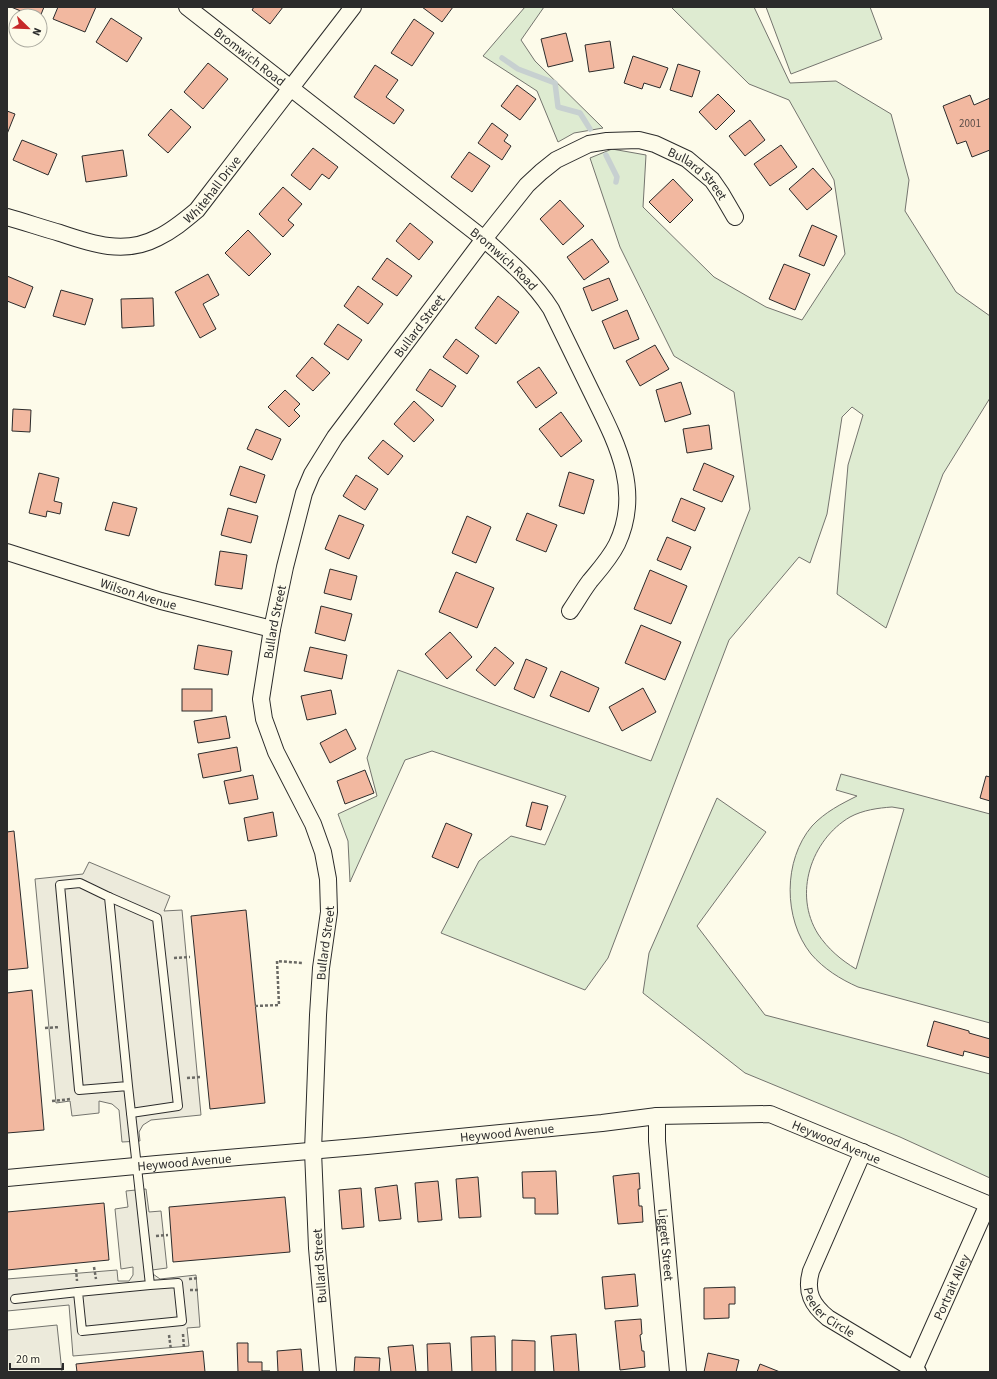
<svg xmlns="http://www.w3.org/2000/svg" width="997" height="1379" font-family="'Source Sans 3',sans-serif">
	<rect width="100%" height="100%" fill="#fdfbea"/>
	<!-- green -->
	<g fill="#deebd1" stroke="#74746e" fill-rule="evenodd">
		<path d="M525 7H544L521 40 535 61 603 128 574 133 558 142 537 91 483 56Z"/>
		<path d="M671 7H754L790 83 836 81 891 114 909 180 905 211 956 292 990 316V398L943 474 886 628 837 594 848 465 863 415 852 407 842 417 827 514 810 563 799 557 729 640 608 958 585 990 441 933 479 861 511 836 545 845 566 796 432 751 405 760 350 882 348 841 338 814 377 796 367 758 398 670 651 761 750 509 734 392 674 356 620 247 590 158 612 149 646 155 643 207 714 277 766 307 802 320 845 254 834 180 789 100 749 84Z"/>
		<path d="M766 7H870L882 39 791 74Z"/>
		<path d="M841 774 990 814V1023L858 987C840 979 824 969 811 954 783 919 783 860 812 826 825 812 841 804 857 796L836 790ZM892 807 904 809 856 969C841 960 828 949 818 934 793 894 811 840 850 817 863 810 878 808 892 807Z"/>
		<path d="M717 798 766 832 697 926 765 1015 990 1074V1178L900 1137 745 1073 643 993 649 953Z"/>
	</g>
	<!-- parking -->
	<g fill="#eceadb" stroke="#74746e">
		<path d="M89 862 170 896 164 911 182 910 201 1115 151 1120 143 1125 139 1132 140 1141 122 1142 119 1110 112 1104 99 1101V1113L72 1116 70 1101 56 1103 35 879 83 874Z"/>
		<path d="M146 1189 149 1212 161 1211 167 1268 152 1270 153 1274 160 1279 196 1275 200 1327 187 1328 189 1346 73 1356 69 1305 7 1311V1279L117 1270 118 1281H129L133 1275V1267L121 1269 115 1209 128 1207 126 1191Z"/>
		<path d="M57 1325 62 1372H7V1330Z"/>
	</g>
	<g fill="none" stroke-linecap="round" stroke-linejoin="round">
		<!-- stream -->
		<g stroke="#c7d0d0" stroke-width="5.5">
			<path d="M502 58 518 69 555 83 558 107 580 113 590 129"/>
			<path d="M606 155 617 177 616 182"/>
		</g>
	</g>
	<!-- building -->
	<g fill="#f2b8a0" stroke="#2b2b2b">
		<path d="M11 7H44L40 17 33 16Z"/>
		<path d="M58 7H96L85 32 53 19Z"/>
		<path d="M254 7H283L270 24 252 10Z"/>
		<path d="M422 7H453L442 22Z"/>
		<path d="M111 18 142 38 127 62 96 42Z"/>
		<path d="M414 19 434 33 412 66 391 53Z"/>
		<path d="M566 33 573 61 548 67 541 39Z"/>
		<path d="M610 41 614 68 589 72 585 45Z"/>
		<path d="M633 56 668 68 660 88 644 83 642 89 624 83Z"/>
		<path d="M208 63 228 79 203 109 184 92Z"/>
		<path d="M678 64 700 71 692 97 670 90Z"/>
		<path d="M375 65 398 80 386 97 404 110 394 124 354 97Z"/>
		<path d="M517 85 536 99 520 120 501 106Z"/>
		<path d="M718 94 735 111 716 130 699 112Z"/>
		<path d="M970 95 974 105 990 98V150L972 157 966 141 957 144 943 106Z"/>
		<path d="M171 109 191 127 168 153 148 135Z"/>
		<path d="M7 111 15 114 7 134Z"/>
		<path d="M750 120 765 140 745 156 729 136Z"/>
		<path d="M492 123 508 135 504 141 511 146 502 160 478 143Z"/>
		<path d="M22 140 57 154 48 175 13 160Z"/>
		<path d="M781 145 797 167 770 186 754 164Z"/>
		<path d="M313 148 338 167 329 179 322 174 310 190 291 175Z"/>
		<path d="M123 150 127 176 86 182 82 156Z"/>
		<path d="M469 152 490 166 472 192 451 177Z"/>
		<path d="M813 168 832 189 807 210 789 189Z"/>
		<path d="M673 179 693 200 670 223 649 202Z"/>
		<path d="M283 187 302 204 288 220 294 225 283 237 259 214Z"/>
		<path d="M560 200 584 226 563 245 540 219Z"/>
		<path d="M410 223 433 242 419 260 396 241Z"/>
		<path d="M812 225 837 236 824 266 799 256Z"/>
		<path d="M248 230 271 254 249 276 225 253Z"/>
		<path d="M592 239 609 262 584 280 567 257Z"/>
		<path d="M387 258 412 276 397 296 372 279Z"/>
		<path d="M784 264 810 274 795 310 769 299Z"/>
		<path d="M208 274 219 295 203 304 216 329 200 338 175 292Z"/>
		<path d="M7 276 33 287 25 308 7 301Z"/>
		<path d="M609 278 618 300 592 311 583 288Z"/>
		<path d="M358 286 383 304 368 324 344 306Z"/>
		<path d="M61 290 93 299 85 325 53 316Z"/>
		<path d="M498 296 519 312 496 344 475 328Z"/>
		<path d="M153 298 154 326 122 328 121 299Z"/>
		<path d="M627 310 639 339 614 349 602 321Z"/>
		<path d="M338 324 362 340 348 360 324 344Z"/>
		<path d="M456 339 479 356 467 374 443 357Z"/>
		<path d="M655 345 669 369 640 386 626 361Z"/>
		<path d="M312 357 330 373 313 391 296 376Z"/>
		<path d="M539 367 557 393 536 408 517 382Z"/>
		<path d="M430 369 456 386 442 407 416 390Z"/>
		<path d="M681 382 691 414 665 422 656 390Z"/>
		<path d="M285 390 300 404 294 410 300 416 289 427 268 407Z"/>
		<path d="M414 401 434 420 414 442 394 424Z"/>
		<path d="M13 409 31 410 30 432 12 431Z"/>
		<path d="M561 412 582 441 561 457 539 429Z"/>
		<path d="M709 425 712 449 687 453 683 429Z"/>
		<path d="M256 429 281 439 272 460 247 449Z"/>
		<path d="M383 440 403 456 388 475 368 458Z"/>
		<path d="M704 463 734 476 722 502 693 490Z"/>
		<path d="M240 466 265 475 256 503 230 495Z"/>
		<path d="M569 472 594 480 584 514 559 506Z"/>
		<path d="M39 473 59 478 54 501 62 503 60 514 47 511 46 517 29 513Z"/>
		<path d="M356 475 378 489 365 510 343 496Z"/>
		<path d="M681 498 705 508 695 531 672 521Z"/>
		<path d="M113 502 137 508 129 536 105 530Z"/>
		<path d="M228 508 258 516 251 543 221 535Z"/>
		<path d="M527 513 557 525 546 552 516 540Z"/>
		<path d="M339 515 364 525 349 559 325 549Z"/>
		<path d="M467 516 491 527 476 563 452 553Z"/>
		<path d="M667 537 691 547 681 570 657 560Z"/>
		<path d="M220 551 247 555 242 589 215 585Z"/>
		<path d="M330 569 357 576 351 600 324 593Z"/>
		<path d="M650 570 687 586 671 624 634 609Z"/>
		<path d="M456 572 494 588 477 628 439 612Z"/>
		<path d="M321 606 352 614 345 641 315 633Z"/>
		<path d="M641 625 681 642 665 680 625 663Z"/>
		<path d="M450 632 472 657 447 679 425 654Z"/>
		<path d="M198 645 232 651 228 675 194 669Z"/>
		<path d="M310 647 347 655 342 679 304 671Z"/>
		<path d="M495 647 514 663 495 686 476 670Z"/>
		<path d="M526 659 547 668 534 698 514 689Z"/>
		<path d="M561 671 599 688 589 712 550 696Z"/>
		<path d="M643 688 656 712 622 731 609 707Z"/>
		<rect x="182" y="689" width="30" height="22"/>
		<path d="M331 690 336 714 307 720 301 696Z"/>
		<path d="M226 716 230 738 198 743 194 721Z"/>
		<path d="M346 729 356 749 330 763 320 743Z"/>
		<path d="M237 747 241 771 203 778 198 754Z"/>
		<path d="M365 770 374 793 345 804 337 781Z"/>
		<path d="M253 775 258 799 229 804 224 781Z"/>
		<path d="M986 776 990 777V801L980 798Z"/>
		<path d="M532 802 548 806 541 830 526 826Z"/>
		<path d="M273 812 277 836 248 841 244 818Z"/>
		<path d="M446 823 472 834 458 868 432 857Z"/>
		<path d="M14 831 28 968 7 970V832Z"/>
		<path d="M246 910 265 1103 210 1109 191 916Z"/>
		<path d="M32 990 44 1130 7 1133V993Z"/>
		<path d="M934 1021 969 1031V1033L990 1039V1058L964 1051 963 1056 927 1046Z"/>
		<path d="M556 1171 558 1214H535V1198H523L522 1172Z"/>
		<path d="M639 1173 640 1189H638L639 1206H642L643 1222 618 1224 613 1176Z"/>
		<path d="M478 1177 481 1217 459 1218 456 1179Z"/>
		<path d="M438 1181 442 1220 418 1222 415 1183Z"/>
		<path d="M397 1185 401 1219 379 1221 375 1188Z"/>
		<path d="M361 1188 364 1227 342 1229 339 1190Z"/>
		<path d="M285 1197 290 1252 173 1262 169 1207Z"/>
		<path d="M104 1203 109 1260 7 1270V1212Z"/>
		<path d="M635 1274 638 1306 605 1309 602 1277Z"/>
		<path d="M735 1287V1304H729V1318L704 1319V1288Z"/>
		<path d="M641 1319 642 1334 640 1335 642 1351H644L645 1367 620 1370 615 1321Z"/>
		<path d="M576 1334 579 1372H554L551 1336Z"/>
		<path d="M495 1336 496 1372H472L471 1337Z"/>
		<path d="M512 1340 535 1341V1372H512Z"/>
		<path d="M237 1343H248V1362H262V1371H270V1372H238Z"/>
		<path d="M450 1343 452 1372H428L427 1344Z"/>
		<path d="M413 1345 416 1372H391L388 1347Z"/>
		<path d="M301 1349 303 1372H278L277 1351Z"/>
		<path d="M203 1351 205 1372H77L76 1364Z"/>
		<path d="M708 1353 739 1360 736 1372H704Z"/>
		<path d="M355 1357 380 1358 379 1372H354Z"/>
		<path d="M760 1364 780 1372H757Z"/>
	</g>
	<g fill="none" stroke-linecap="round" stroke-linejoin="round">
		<defs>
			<g id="service">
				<path d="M109 897 157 918 178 1106 131 1113"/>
				<path d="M128 1086 79 1090 60 885 80 883 109 897 128 1086 150 1285 178 1283 182 1321 82 1331 78 1292 150 1285"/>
				<path d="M15 1299 78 1292"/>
			</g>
			<g id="minor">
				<path id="s1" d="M187 7 484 239C509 261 533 281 551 309 564 336 578 364 591 391 615 440 643 489 617 544 610 558 600 569 590 581 583 590 577 601 570 611"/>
				<path id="s2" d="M7 217C25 222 42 228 60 233 92 244 125 255 157 238 172 231 184 221 197 210L353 7"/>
				<path id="s3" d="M7 552 161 601 272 629"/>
				<path id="s4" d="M657 1116V1141L678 1372"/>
				<path id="s5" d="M863 1152 811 1271C805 1292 812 1305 828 1318L918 1372"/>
				<path id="s6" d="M7 1178 157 1164 367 1146 602 1123 657 1116 770 1114 990 1205"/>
				<path id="s7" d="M914 1370 988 1204"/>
				<path id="s8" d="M328 1372 317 1248 313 1151 318 1015 321 968 329 912 328 879 323 852 313 824 276 752 264 719 261 699 272 629 285 567 304 493 312 474 335 437 484 239 527 185 541 172 556 160 589 144 607 141 639 140 655 144 687 159 712 180 721 193 735 217"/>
			</g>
		</defs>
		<!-- service casing -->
		<use href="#service" stroke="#2b2b2b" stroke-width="10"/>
		<!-- minor casing -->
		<use href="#minor" stroke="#2b2b2b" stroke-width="18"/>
		<!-- path -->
		<g stroke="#6a6964" stroke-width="2.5" stroke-dasharray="3 2" stroke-linecap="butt">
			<path d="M174 958 190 957"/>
			<path d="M255 1006 279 1005 277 961 302 963"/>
			<path d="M45 1028 60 1027"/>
			<path d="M187 1078 201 1077"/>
			<path d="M52 1101 71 1099"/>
			<path d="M156 1236 168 1235"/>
			<path d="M94 1267 96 1279"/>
			<path d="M76 1269 77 1281"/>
			<path d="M189 1279 199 1278"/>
			<path d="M190 1290H200"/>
			<path d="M183 1334 184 1349"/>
			<path d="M169 1335 171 1350"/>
		</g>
		<!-- service -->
		<use href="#service" stroke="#fdfbea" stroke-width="8"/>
		<!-- minor -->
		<use href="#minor" stroke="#fdfbea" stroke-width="16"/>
	</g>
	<g text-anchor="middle" stroke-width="3" stroke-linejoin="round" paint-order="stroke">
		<!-- number labels -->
		<g font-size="11" fill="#5d4e48">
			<text x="970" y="127">2001</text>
		</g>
		<!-- street labels -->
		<g font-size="13" fill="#2b2b2b" stroke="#fdfbea">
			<text dy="5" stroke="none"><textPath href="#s1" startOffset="80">Bromwich Road</textPath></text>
			<text dy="5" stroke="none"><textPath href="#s8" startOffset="1474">Bullard Street</textPath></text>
			<text dy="5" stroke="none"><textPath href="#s2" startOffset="230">Whitehall Drive</textPath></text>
			<text dy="5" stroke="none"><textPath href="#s1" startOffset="405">Bromwich Road</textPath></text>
			<text dy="5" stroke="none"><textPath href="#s8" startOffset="1102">Bullard Street</textPath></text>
			<text dy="5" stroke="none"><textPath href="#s3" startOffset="138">Wilson Avenue</textPath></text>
			<text dy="5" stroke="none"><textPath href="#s8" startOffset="766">Bullard Street</textPath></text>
			<text dy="5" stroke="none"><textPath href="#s8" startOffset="430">Bullard Street</textPath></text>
			<text dy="5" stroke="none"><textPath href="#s6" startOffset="502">Heywood Avenue</textPath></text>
			<text dy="5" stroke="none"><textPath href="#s6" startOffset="838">Heywood Avenue</textPath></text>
			<text dy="5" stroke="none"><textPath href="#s6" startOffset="178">Heywood Avenue</textPath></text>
			<text dy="5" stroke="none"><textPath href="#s4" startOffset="129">Liggett Street</textPath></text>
			<text transform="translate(319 1266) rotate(-94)" y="5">Bullard Street</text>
			<text dy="5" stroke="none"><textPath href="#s7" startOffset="91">Portrait Alley</textPath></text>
			<text dy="5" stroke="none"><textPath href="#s5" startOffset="180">Peeler Circle</textPath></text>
		</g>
	</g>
	<!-- border -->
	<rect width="997" height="1379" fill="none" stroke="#2b2b2b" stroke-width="16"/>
	<!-- north arrow -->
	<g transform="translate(28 28) rotate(113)"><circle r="19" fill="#fdfbea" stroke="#a9a89e"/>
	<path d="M0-3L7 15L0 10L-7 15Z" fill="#c62828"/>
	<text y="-6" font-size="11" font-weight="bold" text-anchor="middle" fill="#2b2b2b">N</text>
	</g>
	<!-- scale -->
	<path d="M10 1363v6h53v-6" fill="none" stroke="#2b2b2b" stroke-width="2"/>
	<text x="16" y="1363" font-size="12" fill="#2b2b2b" stroke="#fdfbea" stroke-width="3" paint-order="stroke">20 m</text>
</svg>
